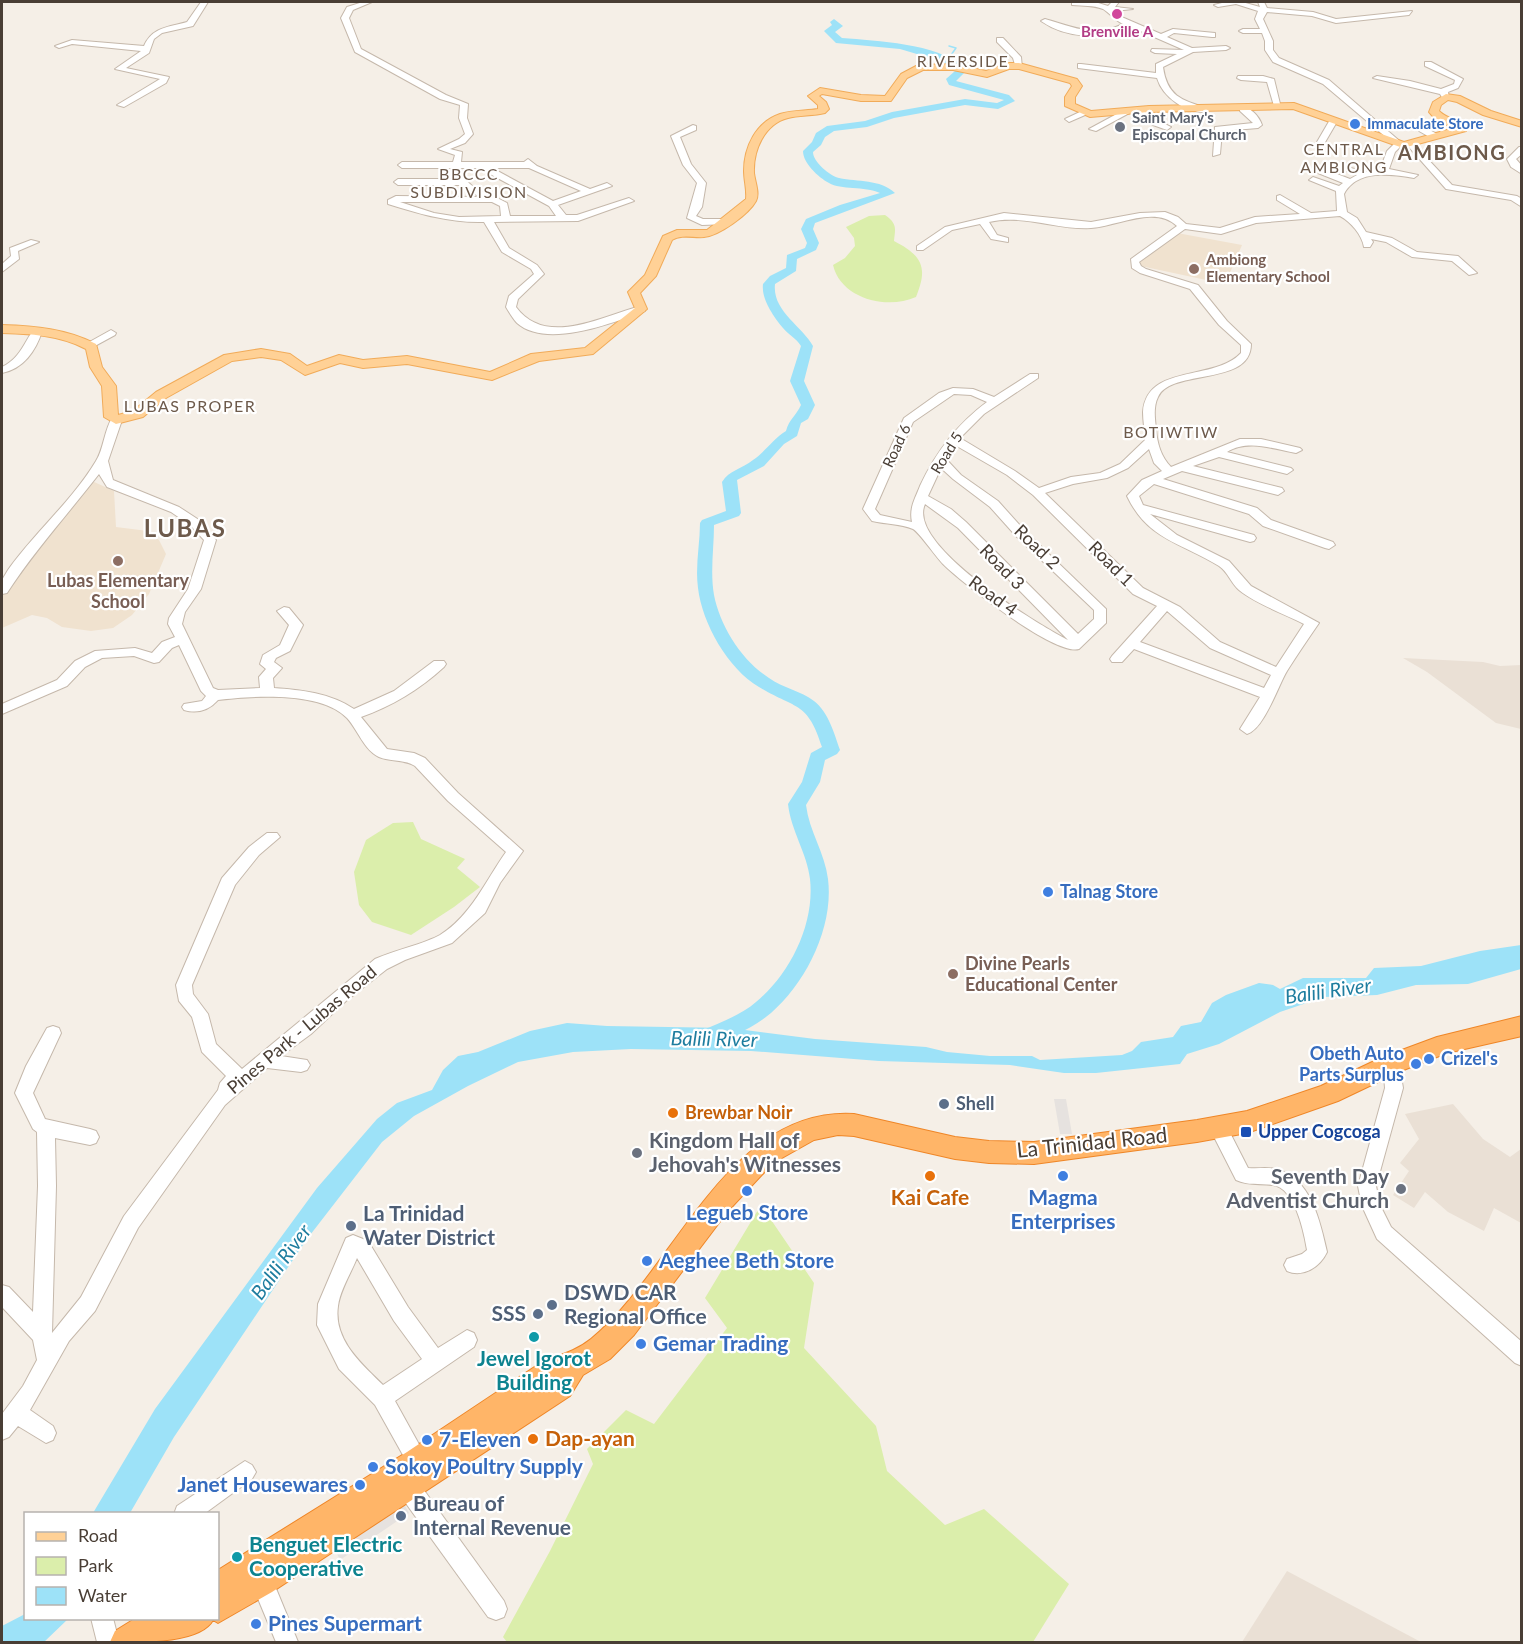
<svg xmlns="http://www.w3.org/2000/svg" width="1523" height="1644" font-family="Lato,sans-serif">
	<rect width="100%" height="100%" fill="#f5efe7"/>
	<!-- residential -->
	<g fill="#eae0d5">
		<path d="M1403 658 1483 662 1500 666 1521 665V729L1496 723 1427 672Z"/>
		<path d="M1453 1104 1483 1139 1510 1157 1521 1149V1223L1494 1208 1484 1231 1448 1212 1425 1192 1414 1208 1393 1195 1409 1171 1400 1163 1419 1139 1405 1114Z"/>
		<path d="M1287 1571 1421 1642H1242Z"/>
	</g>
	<!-- education -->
	<g fill="#f0e2cf">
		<path d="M1177 233 1242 245 1225 284 1136 265 1140 256Z"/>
		<path d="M92 481 114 491 116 527 148 531 159 540 166 554 149 594 132 615 113 628 91 631 62 627 47 618 32 615 2 628V594Z"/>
	</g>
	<!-- green -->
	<g fill="#dbeeab">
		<path d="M885 215C898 224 895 229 894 241 923 256 928 268 916 297 887 310 841 299 833 265L845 258 855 246 854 238 846 227 869 216Z"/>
		<path d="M413 822 421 839 465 859 457 868 480 887 454 907 411 935 372 922 359 905 354 872 366 840 393 823Z"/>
		<path d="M761 1205 814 1283 804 1348 876 1426 887 1471 945 1525 984 1509 1069 1584 1033 1642H507L503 1637 550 1551 593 1464 587 1449 626 1410 654 1424 727 1328 705 1298Z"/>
	</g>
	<!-- parking -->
	<g fill="#e6e2df">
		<path d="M1054 1099H1066L1072 1134H1060Z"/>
		<path d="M399 1495 409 1513 340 1560 331 1541Z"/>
	</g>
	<!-- water -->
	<g fill="#9de2f8">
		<path d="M1521 945V969L1468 984 1416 985 1377 995 1324 997 1280 1012 1219 1044 1187 1054 1180 1064 1096 1073H1064L1010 1065 879 1061 751 1051 631 1049 573 1052 518 1062 468 1086 414 1116 382 1142 307 1239 174 1437 130 1513H93L155 1409 317 1188 377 1119 397 1103 432 1090 443 1070 458 1056 478 1052 530 1031 567 1023 607 1026 730 1028 815 1039 926 1047 947 1052 990 1056H1032L1040 1060 1122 1055 1132 1051 1141 1042 1173 1037 1181 1026 1201 1022 1212 1003 1226 995 1259 983 1273 985 1280 989 1303 978H1366L1374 968 1421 966 1480 951Z"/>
		<path d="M25 1614 26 1618 68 1619 44 1642H2V1626Z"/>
	</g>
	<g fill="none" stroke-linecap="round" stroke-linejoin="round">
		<!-- stream -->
		<path stroke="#9de2f8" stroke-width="1.5" d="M949 46 956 48 951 55 958 66"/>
		<!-- river -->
		<path fill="#9de2f8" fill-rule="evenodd" d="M834 19 843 26 835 32 842 38C877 41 936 43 964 67L965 72 956 81 1009 95 1015 101 998 109 965 105 894 118 867 127 834 131 825 137 821 145 813 152C813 162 830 176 839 178 858 182 880 179 895 193L815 223 813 229 819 243 816 250 797 259 796 271 775 284C772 311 802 326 813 346L804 381 815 405 808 419 801 423 797 436 784 444 764 466 737 480 741 513 739 516 714 525C714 548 710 572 714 595 720 626 742 661 769 678 783 688 801 691 814 701 829 713 834 733 840 750L837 754 825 760 820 782 806 805C809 831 825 853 828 879 834 927 806 983 771 1013 753 1028 728 1039 706 1046L699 1044 696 1038 699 1032C718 1023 740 1016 756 1002 790 974 815 924 810 879 807 853 791 831 788 804L802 782 811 753 822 747C808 701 795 709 759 687 728 669 702 623 698 588 695 566 700 544 700 523L702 520 726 511 722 482C729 470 742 469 753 460 765 452 773 439 786 431 789 419 796 416 801 405L790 381 801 346C796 338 789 335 783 328 774 317 761 299 763 284L770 276 786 268 787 255 805 248 807 243 801 229 806 219 840 205 880 193C864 186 841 190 829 183 818 177 803 163 803 151L812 142 816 133 827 126 865 121 892 112 965 99 997 103 1004 100 949 85 946 79 955 71V68L937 60 900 49 836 43 824 31 832 25 830 22Z"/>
		<defs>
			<g id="minor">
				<path d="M201 2H208L193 26 162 33 154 39 149 53 126 68 169 77 166 83 124 107 117 105 160 79 115 69 141 51 72 44 59 48 55 46 72 40 144 46C152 27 169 27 187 22Z"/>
				<path d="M363 2H372L353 10 349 18 361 49 446 95 468 104 467 118 473 134 465 143 450 149 462 152 461 162H524L528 159 537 166 590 189 607 183 612 186 558 205 566 215H577L629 198 634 201 578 221 494 222 509 248 537 265 544 274 518 299 516 307C546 348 602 316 641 306L645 307V311C613 323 546 349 517 323 513 319 509 312 506 307L509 296 534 274 531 269 502 252 484 222C450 223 420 214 388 204V200L396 196 480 197 460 185H398L394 182 398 179H456L452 168H402L398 165 402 162H453L455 155 438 149 459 139 465 134 459 118 460 105 440 99 355 52 341 18 347 7ZM460 168H479L549 206 556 216H510L507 203C490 193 465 190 460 168ZM492 168H529L581 191 553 201ZM400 202H492L500 206 501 216 459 217 434 213Z"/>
				<path d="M1072 2H1095L1108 6 1112 2H1119L1115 7 1133 9 1114 11 1117 15 1161 34 1173 29 1215 33V37H1212L1174 33 1167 37 1192 48 1226 46 1230 48 1226 50 1193 52 1163 67C1167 96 1181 100 1207 108V112C1186 113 1163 98 1157 78L1078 68V64H1081L1156 73V64L1177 54 1155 53 1151 51 1152 49 1184 50 1129 26C1102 40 1067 39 1041 21L1045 19C1073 27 1095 38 1123 24 1114 20 1110 13 1103 9 1093 5 1083 6 1072 5Z"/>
				<path d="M1226 2H1242L1260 7 1258 2H1264L1267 8 1313 12 1336 19 1412 11 1409 15 1336 23 1312 16 1267 12 1263 19 1273 41V50L1279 58 1329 80 1403 144 1395 152 1389 169 1418 175 1414 178C1391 174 1357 169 1344 194L1347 212 1357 218 1366 232 1392 238 1417 252 1458 256 1477 273 1469 275 1452 261 1412 257 1386 242 1371 239 1373 242 1370 247H1364C1362 235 1351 222 1340 216L1256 223 1221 234 1185 229 1139 262 1141 266 1146 269 1198 285 1227 321 1251 344C1251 387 1171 368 1158 397 1153 407 1155 419 1156 429 1157 443 1161 457 1171 467L1240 439H1261L1300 448 1302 450 1296 453C1273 449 1248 439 1227 452L1291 468 1293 470 1287 474 1219 457 1193 466 1282 488 1284 491 1278 495 1182 471 1163 479 1257 508 1271 520 1333 542 1335 545 1329 549 1325 548 1263 526 1249 514 1154 484 1139 496 1143 505 1254 535 1256 538 1254 541 1250 542 1150 514 1177 535 1229 561 1251 586 1319 623C1308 639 1297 655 1287 671 1278 686 1264 729 1247 734L1240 729 1260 697 1134 649 1122 662H1112L1110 659 1112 656 1157 606 1133 594 1033 495 1007 475 955 445 946 459 961 475 998 501 1024 530 1106 609V623L1079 649C1055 656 962 583 943 564 936 557 919 532 913 529 901 524 885 524 872 521L863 509 904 418 939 393 953 388 973 389 994 397 1030 374H1038V378L984 414 960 438 1015 471 1039 488 1071 477 1100 473 1120 464 1145 440C1145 431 1143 421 1143 412 1147 363 1214 382 1241 353V345L1219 325 1190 289 1140 273 1132 268 1131 259 1177 226C1155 205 1118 226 1091 228 1056 230 1024 214 989 222L997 235 1008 238V242L991 239 980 224 952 230 923 250H917V246L945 227 1004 213 1091 222 1140 213 1165 212 1178 217 1186 224 1220 228 1255 217 1300 214 1277 200V196L1280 195 1311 213 1337 211 1336 191 1309 180 1313 177 1339 186 1343 183 1318 173V169H1324L1350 179 1357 175 1344 170V166L1365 172 1381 167 1387 151 1394 144 1323 84 1273 62 1265 50V41L1262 33H1243L1239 31 1243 29H1260L1255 19 1258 11 1236 4 1218 7 1214 5ZM954 394 971 395 987 402C956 425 936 452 920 486 915 499 909 508 912 522L880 515 875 509 913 422ZM1149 449 1154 463 1162 471 1142 480 1127 496C1148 540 1180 542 1219 566 1228 572 1231 583 1239 590 1256 604 1285 614 1304 624L1276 667 1220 642 1180 607 1143 588 1045 493 1073 484 1107 478 1128 468ZM941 468 953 479 990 507 1016 536 1094 610V619L1078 634 966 522 951 509 928 496ZM925 504 958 528 1068 640C1037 624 906 545 925 504ZM1167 611 1210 648 1271 675 1264 688 1140 642Z"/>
				<path d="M997 38H1003L1021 57 1022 68H1016L1013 58 997 42Z"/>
				<path d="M1425 62H1431L1463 79 1458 88 1448 92 1449 99H1443L1440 94 1373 78 1377 76 1410 81 1441 89 1454 84 1455 80 1425 66Z"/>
				<path d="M1238 76H1263L1274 79 1281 108 1274 106 1267 82 1241 80 1237 78Z"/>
				<path d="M1240 107C1250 106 1259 116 1262 125L1258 128 1222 131 1220 154 1213 156 1215 127 1253 123 1240 111Z"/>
				<path d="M1139 108H1145L1159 121 1171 127 1167 130 1153 125 1139 112Z"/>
				<path d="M1126 109 1133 111 1096 131 1089 129Z"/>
				<path d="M1082 111 1086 113 1085 115 1069 122 1065 119Z"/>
				<path d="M1331 118 1338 120 1324 144H1318L1317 142Z"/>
				<path d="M693 125 696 126V130L680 137 691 164 706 183 702 207 696 216 703 219H726L729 220V224L702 225 687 218 697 183 683 165 671 136Z"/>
				<path d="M1422 126 1439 135 1440 137 1433 139 1419 131 1418 129Z"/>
				<path d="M1411 141 1452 185 1517 196 1522 199V207L1511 200 1446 189 1408 146V142Z"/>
				<path d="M1519 147H1522V154L1516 159 1522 166V174L1511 167 1507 159Z"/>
				<path d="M31 240 39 242 18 251 19 259 2 272V264L11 256 10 248Z"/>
				<path d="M37 328 42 331C36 351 23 369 2 373V367C24 357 27 332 37 328Z"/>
				<path d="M111 330 116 333 115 335 93 347 84 345Z"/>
				<path d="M116 417 122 420 108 461 113 480 179 507 199 520 216 540 201 589 185 612 182 624 213 688 218 690 260 688 259 677 266 669 260 664 263 655 280 645 289 625 277 611 284 607 289 608 303 625 290 651 276 658 274 662 282 668 273 678 274 688C302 690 330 693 354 709L394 691 434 661H444L446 664 444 667C419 690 392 706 361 717L387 749 414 753 425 758 458 793 523 851 500 883 485 913 452 943 405 960 387 969 346 1001 311 1034 281 1056 307 1060 310 1065 307 1070 301 1072 267 1068 225 1105 138 1228 95 1311 69 1341 30 1410 53 1426 56 1433 53 1440 46 1443 18 1426 9 1437 2 1440V1414L23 1386 37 1360 33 1340 2 1307V1285L9 1287 33 1312 38 1186 37 1132 33 1129 15 1093 26 1066 47 1028 53 1026 59 1028 61 1033 33 1093 45 1119 90 1129 96 1131 99 1137 96 1143 90 1145 55 1138 56 1186 52 1333 81 1297 124 1216 218 1090 220 1083 226 1076 202 1052 192 1017 179 1001 176 985 222 878 249 847 267 833H277L280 837 259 855 235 885 192 985 193 994 208 1014 216 1044 242 1069 375 959C395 950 424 944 440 935 471 916 486 880 506 852L448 801 415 766C404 759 391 762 379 757 364 750 358 730 347 718 320 691 253 696 218 700 209 710 198 714 184 710L182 707 184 704 202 701 206 696 201 691 179 645 172 648 159 662 154 663 134 656 102 658 85 667 67 686 2 714V704L57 680 75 661 95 651 135 648 152 653 162 642 175 637 168 624 169 618 188 589 204 540 190 525 171 512 107 487 99 474C68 514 34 551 7 593L2 594V580L8 570C35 532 72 501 96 461 104 448 104 431 112 418Z"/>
				<path d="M1392 1057 1398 1059 1403 1088 1376 1186 1380 1205 1391 1227 1522 1342V1366L1515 1363 1377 1239 1362 1206 1358 1186 1385 1088 1383 1064 1386 1059Z"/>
				<path d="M1218 1119 1224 1121 1248 1168C1258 1169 1267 1167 1276 1169 1311 1178 1320 1221 1327 1252 1320 1267 1303 1278 1287 1271L1284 1265 1287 1259 1302 1254 1307 1250C1304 1232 1295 1188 1273 1185 1259 1183 1249 1186 1236 1180L1209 1127 1212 1121Z"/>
				<path d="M353 1235 368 1241 408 1307 438 1348 467 1330 474 1333 477 1340 474 1347 395 1401 431 1466 427 1473 420 1477 413 1473 375 1405 339 1369 317 1325 318 1304 346 1238ZM357 1258 394 1321 422 1359 383 1385C362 1364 333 1340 338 1306 340 1290 351 1273 357 1258Z"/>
				<path d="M245 1461 252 1465 256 1472 252 1479 204 1514H174L177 1506Z"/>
				<path d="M405 1472 413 1475 504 1601 507 1609 504 1617 496 1620 488 1617 397 1491 394 1483 397 1475Z"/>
				<path d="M260 1566 268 1569 298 1642H276L249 1577 252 1569Z"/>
				<path d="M91 1618H113L119 1642H97Z"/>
			</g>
			<path id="major" d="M1008 63H1019L1077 79 1082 86 1075 97V104L1091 111 1149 106 1294 103 1404 142 1454 128 1436 120 1429 112 1433 102 1446 94 1460 96 1491 111 1522 121V127L1483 115 1457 102 1448 100 1441 105 1439 111C1447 119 1461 120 1467 129L1466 131 1403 148 1293 109 1149 112 1090 117 1065 106V97L1072 86 1070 83 1019 69H1009L987 77 953 70H923L907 78 891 101H861L822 94 819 96 826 102 829 109 825 113C812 116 800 115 788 118 764 124 753 151 754 173 755 182 760 193 756 201 749 214 719 236 704 237 693 238 682 234 672 240L656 276 640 293 647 309 593 354 539 361 492 380 407 364 363 368 340 363 305 375 281 360 261 357 232 361 166 398 143 417 116 424 104 417 102 386 90 367 86 349C59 335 31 334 2 333V325C35 326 67 329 96 344L102 367 116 386 118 415 133 411 156 392 224 355 261 349 290 354 307 366 339 355 363 360 407 356 490 372 531 354 585 348 635 308 628 292 645 275 663 236 677 230H707L746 199C747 189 744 181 744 171 744 147 756 122 780 114 792 110 805 111 818 109V105L808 96 820 88 861 95 885 96 901 74 918 65 953 64 986 71Z"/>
			<path id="highway" d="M1522 1016V1036L1447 1053 1401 1071 1338 1101 1247 1133 1197 1142 1034 1164 989 1163 955 1159 854 1136 838 1135 814 1140 773 1163 728 1211 634 1335 610 1359 583 1375 570 1396 272 1592 218 1623 213 1620C200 1644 139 1642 110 1642L115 1631 136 1618H218V1570L407 1452 542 1362C560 1355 576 1351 591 1339 674 1272 727 1106 854 1114L955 1137 989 1141 1034 1142 1197 1120 1247 1111 1321 1086 1383 1057 1437 1037Z"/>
		</defs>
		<!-- minor casing -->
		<use href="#minor" stroke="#c5b8ab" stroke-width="2"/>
		<!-- major casing -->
		<use href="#major" stroke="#f1ab59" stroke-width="2"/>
		<!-- highway casing -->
		<use href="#highway" stroke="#ef8627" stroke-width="2"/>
		<!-- minor -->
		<use href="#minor" fill="#fff" fill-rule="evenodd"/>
		<!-- major -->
		<use href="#major" fill="#ffd196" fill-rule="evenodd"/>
		<!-- highway -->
		<use href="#highway" fill="#ffb568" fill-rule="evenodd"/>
	</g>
	<!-- markers -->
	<circle fill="#d1479c" stroke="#fff" stroke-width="2" cx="1117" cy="14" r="6"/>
	<g fill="#3f7fe0" stroke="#fff" stroke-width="2">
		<circle cx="1355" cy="124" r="6"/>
		<circle cx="1048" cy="892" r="6"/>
		<circle cx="1429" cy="1059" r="6"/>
		<circle cx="1416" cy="1064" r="6"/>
		<circle cx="1063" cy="1176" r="6"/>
		<circle cx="747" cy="1191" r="6"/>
		<circle cx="647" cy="1261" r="6"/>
		<circle cx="641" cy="1344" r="6"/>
		<circle cx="427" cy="1440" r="6"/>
		<circle cx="373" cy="1467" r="6"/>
		<circle cx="360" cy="1485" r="6"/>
		<circle cx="256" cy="1624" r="6"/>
	</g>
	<g fill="#6b7280" stroke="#fff" stroke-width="2">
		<circle cx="1120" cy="127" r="6"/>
		<circle cx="637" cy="1153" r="6"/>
		<circle cx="1401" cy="1189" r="6"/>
	</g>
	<g fill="#8d6e63" stroke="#fff" stroke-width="2">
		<circle cx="1194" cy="269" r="6"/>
		<circle cx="118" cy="561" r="6"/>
		<circle cx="953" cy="974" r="6"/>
	</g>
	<g fill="#5c6f8a" stroke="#fff" stroke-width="2">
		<circle cx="944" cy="1104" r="6"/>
		<circle cx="351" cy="1226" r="6"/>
		<circle cx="552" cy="1305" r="6"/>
		<circle cx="538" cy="1314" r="6"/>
		<circle cx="401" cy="1516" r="6"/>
	</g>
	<g fill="#e8710a" stroke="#fff" stroke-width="2">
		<circle cx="673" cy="1113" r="6"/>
		<circle cx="930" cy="1176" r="6"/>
		<circle cx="533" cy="1439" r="6"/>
	</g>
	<rect fill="#1a4fb4" stroke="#fff" stroke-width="2" x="1240" y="1126" width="12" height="12" rx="3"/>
	<g fill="#0f9aa8" stroke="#fff" stroke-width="2">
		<circle cx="534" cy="1337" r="6"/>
		<circle cx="237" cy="1557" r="6"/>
	</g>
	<g text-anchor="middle" stroke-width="4.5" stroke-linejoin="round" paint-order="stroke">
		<!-- far-hotel labels -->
		<g font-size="15" font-weight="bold" fill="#b23c85" stroke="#fff">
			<text x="1117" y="37">Brenville A</text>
		</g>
		<!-- far-worship labels -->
		<g font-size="15" font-weight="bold" fill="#5b616d" stroke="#fff" text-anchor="start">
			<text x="1132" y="123">Saint Mary's<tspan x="1132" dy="17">Episcopal Church</tspan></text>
		</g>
		<!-- far-shop labels -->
		<g font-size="15" font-weight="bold" fill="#366cbe" stroke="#fff" text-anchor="start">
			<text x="1367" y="129">Immaculate Store</text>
		</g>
		<!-- far-education labels -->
		<g font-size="15" font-weight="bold" fill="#785e54" stroke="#fff" text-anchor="start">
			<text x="1206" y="265">Ambiong<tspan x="1206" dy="17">Elementary School</tspan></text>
		</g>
		<!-- far-street labels -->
		<g font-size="15" fill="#493e35" stroke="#fff">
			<text transform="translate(897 446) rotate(-65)" y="5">Road 6</text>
			<text transform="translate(947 453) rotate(-58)" y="5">Road 5</text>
		</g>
		<!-- far-neighbourhood labels -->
		<g font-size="16" letter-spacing="1.5" fill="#6d5a4b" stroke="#fff">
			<text x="963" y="67">RIVERSIDE</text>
			<text x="1344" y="155">CENTRAL<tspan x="1344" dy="18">AMBIONG</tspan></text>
			<text x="469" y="180">BBCCC<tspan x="469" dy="18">SUBDIVISION</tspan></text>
			<text x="190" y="412">LUBAS PROPER</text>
			<text x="1171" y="438">BOTIWTIW</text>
		</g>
		<!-- street labels -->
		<g font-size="18" fill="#493e35" stroke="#fff">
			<text transform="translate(1037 547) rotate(44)" y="6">Road 2</text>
			<text transform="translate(1111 564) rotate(45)" y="6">Road 1</text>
			<text transform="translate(1002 567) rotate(46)" y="6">Road 3</text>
			<text transform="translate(993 596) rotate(36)" y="6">Road 4</text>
			<text transform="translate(302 1030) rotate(-40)" y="6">Pines Park - Lubas Road</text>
		</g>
		<!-- education labels -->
		<g font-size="18" font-weight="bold" fill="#785e54" stroke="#fff">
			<text x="118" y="587">Lubas Elementary<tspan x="118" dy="21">School</tspan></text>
			<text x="965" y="970" text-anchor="start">Divine Pearls<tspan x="965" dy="21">Educational Center</tspan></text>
		</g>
		<!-- shop labels -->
		<g font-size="18" font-weight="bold" fill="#366cbe" stroke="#fff" text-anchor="start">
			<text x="1060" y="898">Talnag Store</text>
			<text x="1404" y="1060" text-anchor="end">Obeth Auto<tspan x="1404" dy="21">Parts Surplus</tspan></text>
			<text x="1441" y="1065">Crizel's</text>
		</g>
		<!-- service labels -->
		<g font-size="18" font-weight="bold" fill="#4e5e75" stroke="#fff" text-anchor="start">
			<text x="956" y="1110">Shell</text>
		</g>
		<!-- food labels -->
		<g font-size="18" font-weight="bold" fill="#c56008" stroke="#fff" text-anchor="start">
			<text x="685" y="1119">Brewbar Noir</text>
		</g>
		<!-- transit labels -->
		<g font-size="18" font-weight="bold" fill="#164399" stroke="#fff" text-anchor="start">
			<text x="1258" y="1138">Upper Cogcoga</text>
		</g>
		<!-- far-district labels -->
		<g font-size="20" font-weight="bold" letter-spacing="1.5" fill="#6d5a4b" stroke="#fff">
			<text x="1452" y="160">AMBIONG</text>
		</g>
		<!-- water labels -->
		<g font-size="20" font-style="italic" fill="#1e7d9f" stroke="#fff">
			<text transform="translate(1328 991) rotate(-8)" y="7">Balili River</text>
			<text transform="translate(714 1039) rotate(1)" y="7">Balili River</text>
			<text transform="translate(281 1262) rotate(-54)" y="7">Balili River</text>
		</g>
		<!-- near-worship labels -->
		<g font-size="21" font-weight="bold" fill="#5b616d" stroke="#fff" text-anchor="start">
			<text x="649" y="1148">Kingdom Hall of<tspan x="649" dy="24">Jehovah's Witnesses</tspan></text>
			<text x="1389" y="1184" text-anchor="end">Seventh Day<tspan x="1389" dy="24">Adventist Church</tspan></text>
		</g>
		<!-- near-street labels -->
		<g font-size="21" fill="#493e35" stroke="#fff">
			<text transform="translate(1092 1143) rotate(-6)" y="7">La Trinidad Road</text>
		</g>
		<!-- near-food labels -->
		<g font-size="21" font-weight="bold" fill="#c56008" stroke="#fff">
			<text x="930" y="1205">Kai Cafe</text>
			<text x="545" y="1446" text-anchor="start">Dap-ayan</text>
		</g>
		<!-- near-shop labels -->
		<g font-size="21" font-weight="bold" fill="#366cbe" stroke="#fff" text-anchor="start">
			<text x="1063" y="1205" text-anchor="middle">Magma<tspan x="1063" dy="24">Enterprises</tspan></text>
			<text x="747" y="1220" text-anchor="middle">Legueb Store</text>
			<text x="659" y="1268">Aeghee Beth Store</text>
			<text x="653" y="1351">Gemar Trading</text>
			<text x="439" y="1447">7-Eleven</text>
			<text x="385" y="1474">Sokoy Poultry Supply</text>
			<text x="348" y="1492" text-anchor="end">Janet Housewares</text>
			<text x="268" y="1631">Pines Supermart</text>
		</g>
		<!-- near-service labels -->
		<g font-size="21" font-weight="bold" fill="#4e5e75" stroke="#fff" text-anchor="start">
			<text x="363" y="1221">La Trinidad<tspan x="363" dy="24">Water District</tspan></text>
			<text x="564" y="1300">DSWD CAR<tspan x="564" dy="24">Regional Office</tspan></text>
			<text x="526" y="1321" text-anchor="end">SSS</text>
			<text x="413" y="1511">Bureau of<tspan x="413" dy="24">Internal Revenue</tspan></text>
		</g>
		<!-- near-culture labels -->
		<g font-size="21" font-weight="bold" fill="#0d838f" stroke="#fff">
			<text x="534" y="1366">Jewel Igorot<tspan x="534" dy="24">Building</tspan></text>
			<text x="249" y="1552" text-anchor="start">Benguet Electric<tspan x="249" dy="24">Cooperative</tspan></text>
		</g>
		<!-- district labels -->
		<g font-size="24" font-weight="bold" letter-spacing="1.5" fill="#6d5a4b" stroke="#fff">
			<text x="185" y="537">LUBAS</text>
		</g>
	</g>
	<!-- border -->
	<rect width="1523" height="1644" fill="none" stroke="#493e35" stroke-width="6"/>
	<!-- legend -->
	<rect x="24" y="1512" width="195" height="108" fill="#ffffff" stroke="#b6b2ae" stroke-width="1.5"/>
	<rect x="36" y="1532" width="30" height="9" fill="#ffd196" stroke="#b6b2ae" stroke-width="1.5"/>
	<text x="78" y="1542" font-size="18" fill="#493e35">Road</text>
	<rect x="36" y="1557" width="30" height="18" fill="#dbeeab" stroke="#b6b2ae" stroke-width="1.5"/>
	<text x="78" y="1572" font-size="18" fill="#493e35">Park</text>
	<rect x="36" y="1587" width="30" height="18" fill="#9de2f8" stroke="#b6b2ae" stroke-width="1.5"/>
	<text x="78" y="1602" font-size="18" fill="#493e35">Water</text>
</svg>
